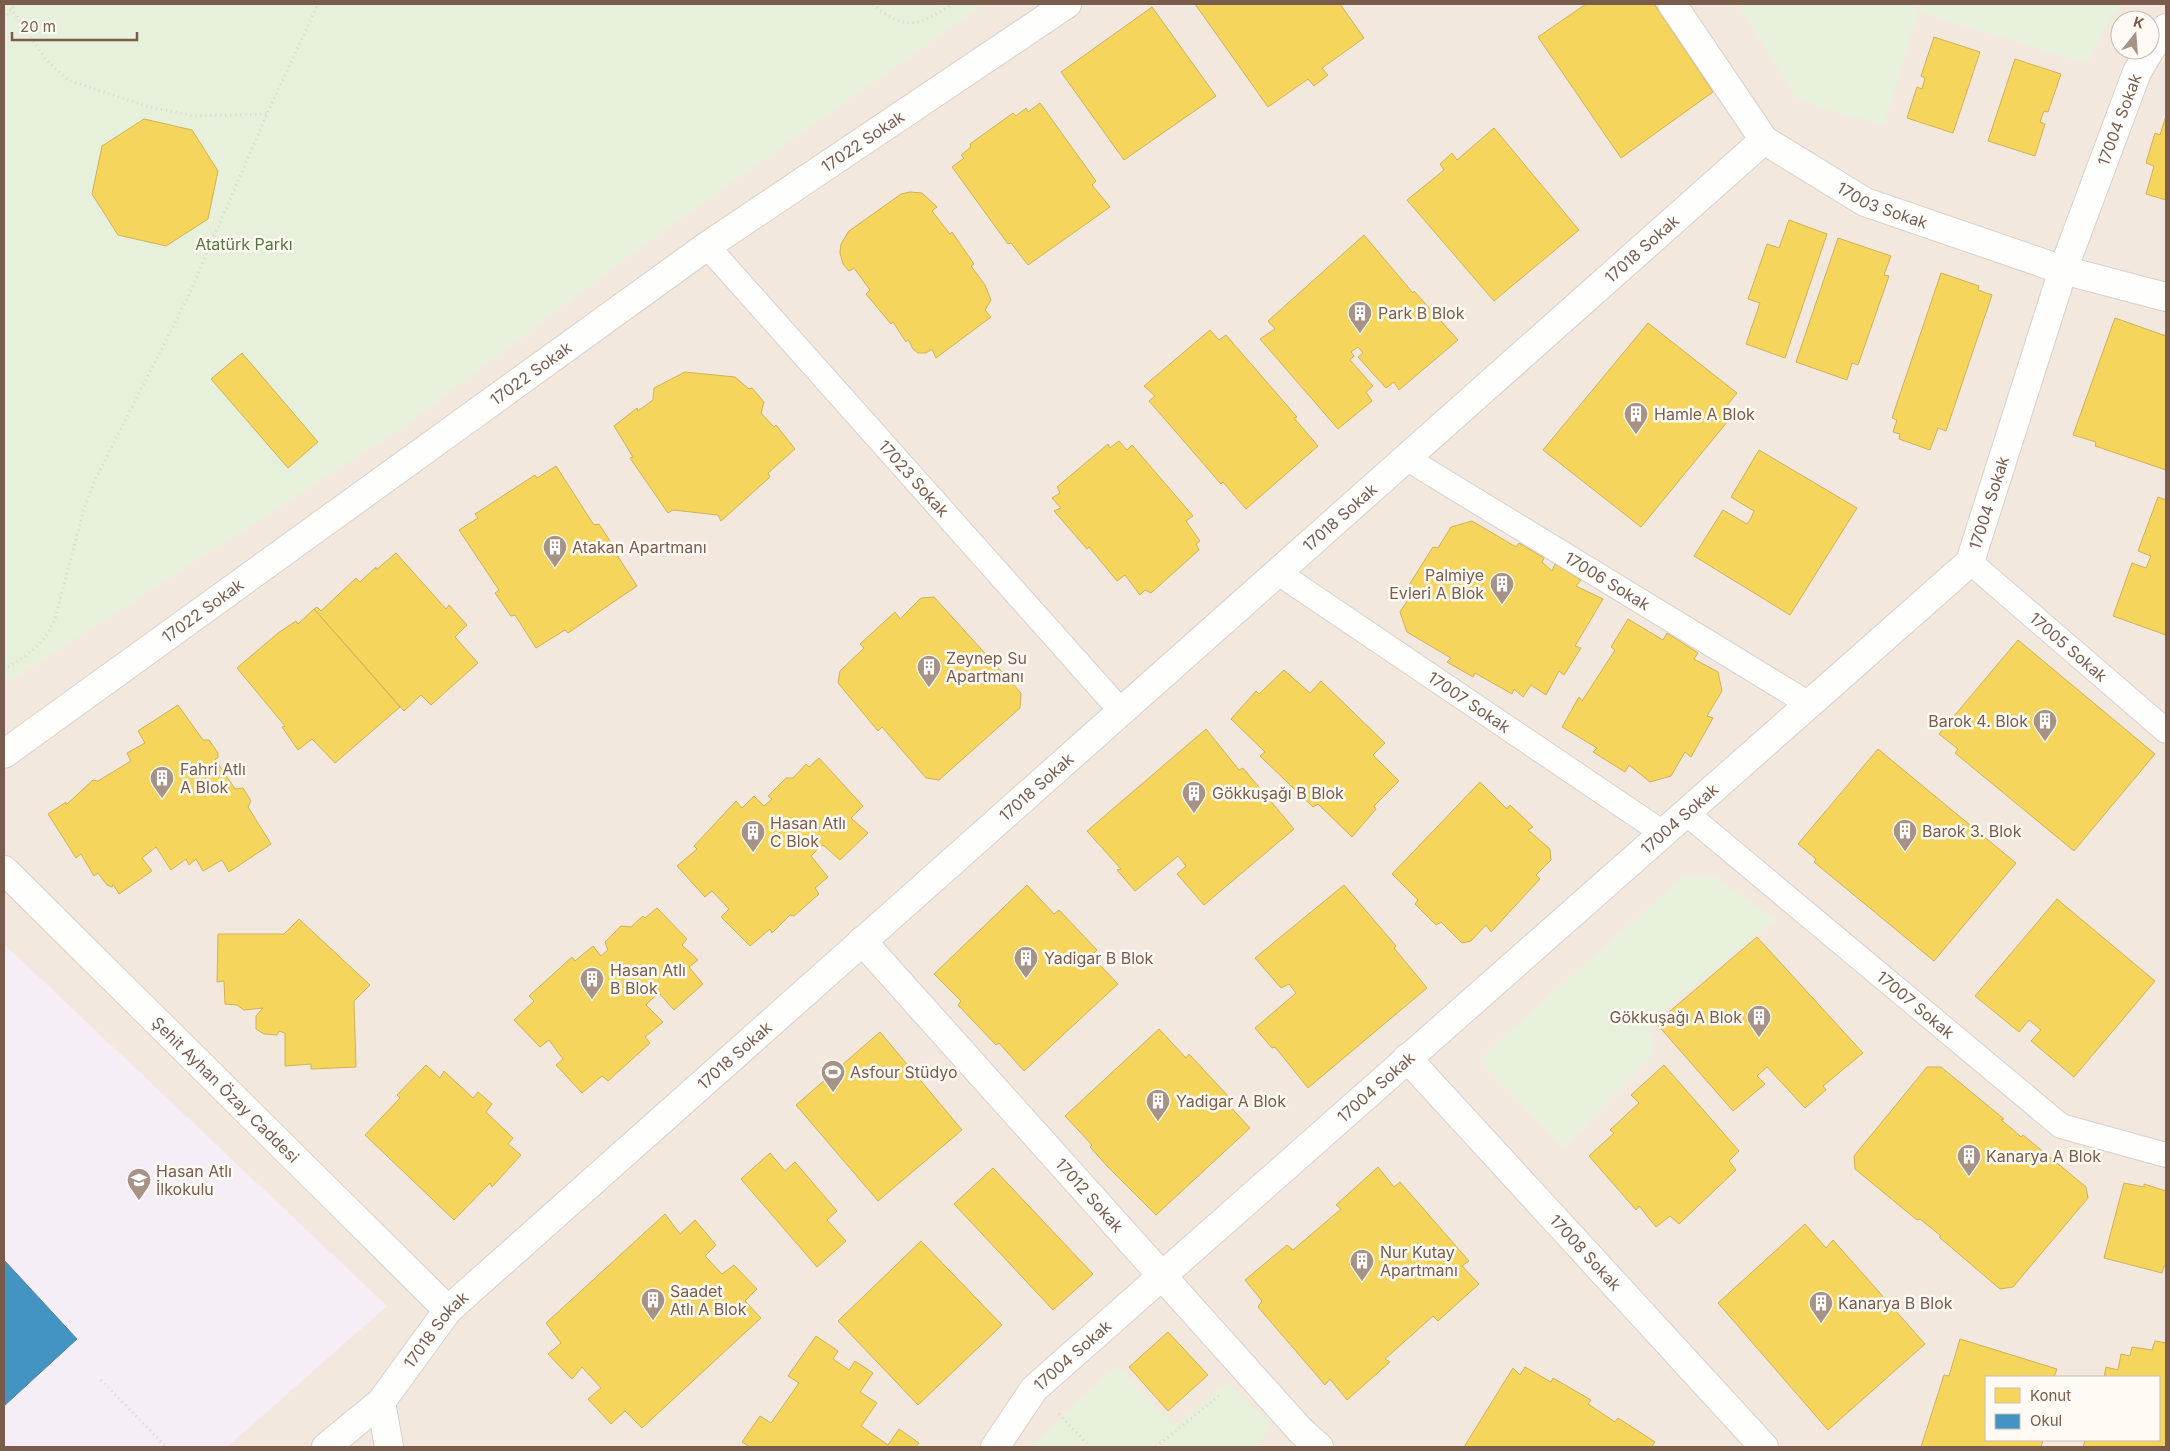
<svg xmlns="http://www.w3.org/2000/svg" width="2170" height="1451" font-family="Inter,sans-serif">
	<rect width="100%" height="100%" fill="#f9f5f0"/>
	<!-- residential -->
	<path fill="#f2e8de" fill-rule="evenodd" d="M4 4H2166V1447H4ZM2120 20H2150V50H2120ZM1986 1377H2159V1440H1986Z"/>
	<!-- education -->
	<path fill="#f6eef6" d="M4 944 387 1306 227 1447H4Z"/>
	<!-- green -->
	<g fill="#e7f0db">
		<path d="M4 4H984L657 235 400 429 4 685Z"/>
		<path d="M1738 4H1910L1918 11 1920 4H2123L2110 20 2087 63 1918 12 1884 125 1821 108 1797 98Z"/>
		<path d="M1685 875 1713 876 1775 920 1649 1022 1653 1054 1563 1148 1479 1059Z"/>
		<path d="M1117 1365 1175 1426 1227 1382 1270 1423 1258 1447H1030Z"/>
	</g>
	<!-- homes -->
	<g fill="#f6d55c" stroke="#d1b158">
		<path d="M1195 4H1340L1364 38 1322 68 1328 75 1314 86 1308 79 1268 107Z"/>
		<path d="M1586 4H1654L1713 92 1621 158 1538 37Z"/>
		<path d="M1152 7 1216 96 1124 160 1061 72Z"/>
		<path d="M1934 37 1980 52 1953 133 1907 118 1917 87 1922 89 1925 78 1921 76Z"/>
		<path d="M2015 59 2061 74 2048 112 2044 111 2040 122 2045 124 2035 156 1988 141Z"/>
		<path d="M1040 103 1096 181 1092 185 1110 207 1028 265 1011 243 1008 244 952 167 964 158 961 155 971 147 970 144 1013 113 1016 116 1026 108 1028 112Z"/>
		<path d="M2166 116V200L2146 194 2154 166 2146 163 2155 133 2160 135Z"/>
		<path d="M144 119 192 130 218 171 208 219 166 246 118 235 92 194 102 146Z"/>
		<path d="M1494 128 1579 230 1494 301 1407 200 1444 170 1440 164 1452 153 1457 160Z"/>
		<path d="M910 192 922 193 937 207 932 211 950 234 952 232 974 264 971 266 985 285 991 300 985 310 991 317 936 358 932 349 926 353H918L913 349 908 339 906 342 893 322 891 324 866 294 870 290 854 268 849 271 843 264 840 253 841 244 849 231 901 194Z"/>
		<path d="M1789 220 1827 234 1785 358 1746 344 1760 303 1748 299 1767 244 1779 248Z"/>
		<path d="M1364 235 1413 293 1414 291 1458 340 1399 390 1394 382 1386 388 1358 357 1363 353 1358 347 1351 352 1354 356 1350 360 1373 386 1366 392 1372 401 1338 429 1260 339 1275 329 1268 321Z"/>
		<path d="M1838 238 1891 256 1884 275 1889 276 1858 365 1852 363 1847 380 1796 362Z"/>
		<path d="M1941 273 1979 286 1978 290 1992 295 1946 431 1938 428 1930 450 1899 439 1900 434 1893 432 1897 420 1892 418Z"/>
		<path d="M2115 318 2166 336V470L2095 446 2096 442 2073 435Z"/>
		<path d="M1648 323 1737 393 1721 413 1728 421 1641 527 1543 450Z"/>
		<path d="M1210 330 1219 340 1226 335 1297 417 1294 418 1318 446 1246 509 1223 482 1221 484 1149 401 1155 396 1144 386Z"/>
		<path d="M242 353 318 442 288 468 211 379Z"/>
		<path d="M685 372 735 377 749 389 752 388 764 402 761 413 774 427 776 425 795 449 768 473 770 477 721 521 718 515 673 510 668 513 630 458 633 457 614 426 637 408 638 411 653 400 654 388Z"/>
		<path d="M1119 441 1127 450 1132 445 1193 516 1186 521 1200 541 1196 544 1199 550 1151 593 1145 590 1140 595 1125 575 1117 581 1089 547 1087 549 1054 511 1061 508 1052 498 1060 493 1057 487 1108 444 1110 448Z"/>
		<path d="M1759 450 1857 508 1790 615 1694 556 1723 510 1747 524 1751 518 1754 511 1731 497Z"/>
		<path d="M556 466 594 525 599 524 614 547 613 549 637 586 568 633 565 630 536 648 515 615 511 616 495 593 499 590 459 530 478 518 475 514 535 475 537 478Z"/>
		<path d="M2158 497 2166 500V635L2113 616 2132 563 2146 568 2151 556 2138 551Z"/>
		<path d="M1472 521 1516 547 1519 543 1544 558 1542 562 1552 571 1555 564 1581 580 1576 586 1603 599 1575 646 1581 648 1564 675 1559 671 1546 695 1531 685 1523 697 1514 689 1512 694 1475 673 1473 677 1447 662 1451 658 1407 632 1400 612 1415 589 1409 585 1433 547 1438 548 1451 527Z"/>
		<path d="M396 553 446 609 449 605 467 625 455 637 478 663 431 705 421 695 404 711 314 609 317 607 321 611 356 578 360 582 376 567V570Z"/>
		<path d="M934 597 1021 693 1020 708 939 780 926 778 882 727 878 731 838 683 840 671 864 648 860 644 895 612 900 619 921 598Z"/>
		<path d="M314 609 400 707 335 763 312 739 298 750 282 727 285 726 237 668 278 633 296 621 298 624Z"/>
		<path d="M1628 619 1663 640 1667 633 1698 653 1694 659 1718 672 1722 691 1707 716 1713 718 1691 757 1685 752 1671 776 1650 782 1629 765 1625 772 1593 752 1597 748 1562 727 1579 697 1582 701 1615 650 1611 647Z"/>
		<path d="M2018 640 2155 754 2074 851 1955 753 1958 749 1939 734Z"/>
		<path d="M1284 670 1310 693 1321 681 1385 743 1373 755 1399 781 1374 806 1376 809 1352 837 1318 804 1313 807 1260 756 1265 752 1231 719 1256 691 1259 694Z"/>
		<path d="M178 705 203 740H209L218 753V758L215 759 235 789 243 788 251 801 248 807 271 844 229 872 222 860 203 871 196 859 189 865 186 859 171 870 156 847 142 858 152 871 119 894 113 884 112 887 107 885 98 873 94 876 81 854 76 858 48 814 66 802V805L93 780 98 781 131 761 127 753 145 743 138 731Z"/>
		<path d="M1206 729 1239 770 1243 768 1294 829 1204 905 1177 874 1186 866 1178 856 1135 891 1117 870 1121 869 1087 831Z"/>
		<path d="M1878 749 2016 863 1934 961 1814 862 1816 859 1798 844Z"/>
		<path d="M819 758 863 806 851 818 868 833 840 860 823 845 818 849 811 856 828 877 815 888 819 894 794 916 790 915 772 933 770 929 750 946 721 917 729 909 712 891 705 897 677 866 697 849 694 846 736 801 742 808 754 796 764 806 772 799 768 796 786 778H793L806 764 809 767Z"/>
		<path d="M1480 782 1507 809 1510 805 1533 827 1528 830 1550 849 1551 860 1536 875 1540 879 1491 932 1486 925 1471 941 1462 943 1441 922 1436 925 1415 904 1418 900 1392 874Z"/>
		<path d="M1027 885 1054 914 1059 910 1097 950 1091 956 1118 984 1024 1071 999 1043 996 1045 958 1005 961 1001 934 974Z"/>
		<path d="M1344 885 1396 946 1394 948 1427 988 1308 1088 1275 1047 1272 1048 1255 1028 1296 993 1289 984 1281 988 1255 958Z"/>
		<path d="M2057 899 2155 981 2074 1077 2031 1041 2041 1030 2029 1020 2019 1032 1975 996Z"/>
		<path d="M657 908 687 939 682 945 698 960 689 967 703 984 674 1010 659 993 652 999 646 1005 663 1022 645 1037 650 1043 608 1081 602 1076 582 1093 556 1065 563 1059 549 1040 540 1047 514 1020 534 1001 529 996 572 957 575 961 593 946 601 956 608 950 605 942 621 926 631 927 643 916 645 918Z"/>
		<path d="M299 919 370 985 354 1001 356 1067 311 1069V1064L285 1066V1033L279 1031 277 1035 264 1034 256 1029V1016L263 1008 244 1010 237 1005 225 1004 224 981 217 982 218 934H284Z"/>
		<path d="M1757 937 1863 1053 1823 1086 1826 1090 1805 1108 1767 1067 1757 1076 1765 1084 1733 1111 1656 1023Z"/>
		<path d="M1159 1029 1186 1058 1189 1054 1228 1096 1223 1099 1250 1128 1156 1215 1108 1167 1090 1147 1092 1145 1065 1116Z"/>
		<path d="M880 1032 962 1130 878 1201 796 1105Z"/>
		<path d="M426 1065 440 1078 444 1071 473 1098 478 1092 492 1104 486 1112 513 1138 508 1144 521 1155 492 1187 490 1183 454 1220 365 1135 400 1098 397 1095Z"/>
		<path d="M1664 1065 1739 1151 1729 1161 1736 1170 1679 1224 1670 1216 1656 1227 1639 1206 1636 1210 1589 1156 1614 1133 1610 1130 1639 1103 1631 1095Z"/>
		<path d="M1927 1067H1941L2004 1119 2001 1120 2011 1128 2021 1137 2023 1135 2086 1187 2088 1198 2013 1287 2000 1289 1939 1237 1941 1236 1920 1219 1917 1220 1855 1169 1854 1156Z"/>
		<path d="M770 1153 785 1171 795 1162 837 1211 827 1220 846 1241 817 1267 741 1179Z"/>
		<path d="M1378 1167 1394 1187 1400 1182 1469 1261 1462 1266 1479 1284 1438 1321 1433 1316 1385 1359 1390 1362 1347 1400 1330 1379 1325 1385 1258 1307 1262 1301 1245 1280 1287 1245 1293 1250 1341 1209 1336 1205Z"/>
		<path d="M993 1168 1093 1274 1053 1310 954 1204Z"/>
		<path d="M2124 1183 2144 1187V1184L2166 1191V1266H2164L2162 1273 2104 1258Z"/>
		<path d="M665 1214 680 1234 695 1220 716 1245 705 1256 722 1274 734 1265 757 1289 745 1301 761 1318 642 1428 625 1411 611 1424 588 1399 601 1388 582 1367 572 1379 548 1354 561 1343 546 1323Z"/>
		<path d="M1805 1224 1826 1248 1833 1240 1925 1344 1828 1430 1718 1303Z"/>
		<path d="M921 1241 1002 1325 918 1405 838 1321Z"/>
		<path d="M1168 1332 1208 1375 1168 1411 1129 1367Z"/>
		<path d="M816 1336 838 1351 833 1359 849 1370 855 1361 873 1373 860 1392 877 1403 861 1426 888 1445 899 1429 919 1443 916 1447H750L742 1442 760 1416 771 1423 799 1383 788 1376Z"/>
		<path d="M1960 1339 2057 1369 2054 1377H1986V1440H2043L2041 1447H1921L1944 1375 1949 1376Z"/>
		<path d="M2155 1341 2166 1343V1447H2083L2085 1440H2159V1377H2104L2106 1367 2118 1370 2121 1354 2130 1356 2132 1347 2152 1350Z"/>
		<path d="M1525 1367 1551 1382 1553 1378 1591 1400 1588 1404 1615 1422 1618 1418 1655 1442 1652 1446 1655 1447H1464L1513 1368 1520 1375Z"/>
	</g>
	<!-- schools -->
	<path fill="#4393c3" stroke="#5482a0" d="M4 1260 77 1339 4 1406Z"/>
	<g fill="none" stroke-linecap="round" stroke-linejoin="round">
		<defs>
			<g id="lane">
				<path id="s1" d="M707 246 1121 711"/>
				<path id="s2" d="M1406 458 1809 704"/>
				<path id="s3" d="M1970 562 2166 731"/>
				<path id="s4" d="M1277 572 1663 833"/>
				<path id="s5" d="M1686 813 2061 1126 2166 1155"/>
			</g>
			<g id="street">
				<path id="s6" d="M1672 4 1764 140 1865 202 2063 270 2166 297"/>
				<path d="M2150 50 2166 28"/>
				<path id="s7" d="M4 754 707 246 1067 4"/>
				<path id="s8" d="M4 870 448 1310"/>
				<path id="s9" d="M862 941 1301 1431 1319 1447"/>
				<path id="s10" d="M1407 1058 1764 1447"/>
				<path d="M381 1402 389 1447"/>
				<path id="s11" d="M326 1447 381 1402 448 1310 1764 140"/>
				<path id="s12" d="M995 1447 1034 1389 1970 562 2063 270 2137 72 2150 50"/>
			</g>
		</defs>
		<!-- lane casing -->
		<use href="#lane" stroke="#d7d1cb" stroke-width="26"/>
		<!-- street casing -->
		<use href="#street" stroke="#d7d1cb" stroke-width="30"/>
		<!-- path -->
		<g stroke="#dcd5d0" stroke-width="3" stroke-dasharray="1 4" stroke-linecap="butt">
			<path d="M8 4 46 60 68 80 146 106 193 116 267 114"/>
			<path d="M873 4C905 32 920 26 952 4"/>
			<path d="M4 19 15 4"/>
			<path d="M4 670C28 654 43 647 55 619L84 508 96 478 188 297 267 114 318 4"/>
			<path d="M101 1380 166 1447"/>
			<path d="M1059 1414 1090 1447"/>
			<path d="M1156 1447 1221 1394"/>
		</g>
		<!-- lane -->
		<use href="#lane" stroke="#fefefd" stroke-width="24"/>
		<!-- street -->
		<use href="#street" stroke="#fefefd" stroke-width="28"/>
	</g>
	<!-- icons -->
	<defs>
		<symbol id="building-pin" viewBox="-11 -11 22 30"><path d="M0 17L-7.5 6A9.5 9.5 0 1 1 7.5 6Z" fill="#a69286" stroke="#fffaf3"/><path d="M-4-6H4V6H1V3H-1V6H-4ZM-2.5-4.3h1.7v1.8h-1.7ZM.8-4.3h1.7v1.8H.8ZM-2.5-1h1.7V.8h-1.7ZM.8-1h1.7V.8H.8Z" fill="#fff"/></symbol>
		<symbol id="stadium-pin" viewBox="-11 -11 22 30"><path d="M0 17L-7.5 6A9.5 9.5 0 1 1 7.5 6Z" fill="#a69286" stroke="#fffaf3"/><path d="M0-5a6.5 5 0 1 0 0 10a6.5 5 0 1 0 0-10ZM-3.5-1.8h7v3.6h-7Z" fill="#fff"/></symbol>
		<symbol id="school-pin" viewBox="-11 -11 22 30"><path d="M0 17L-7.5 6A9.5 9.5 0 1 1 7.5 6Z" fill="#a69286" stroke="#fffaf3"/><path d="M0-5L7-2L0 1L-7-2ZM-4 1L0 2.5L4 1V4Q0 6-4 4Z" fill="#fff"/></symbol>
	</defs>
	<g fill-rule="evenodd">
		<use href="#building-pin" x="1346" y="299" width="28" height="38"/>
		<use href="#building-pin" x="1622" y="400" width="28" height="38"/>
		<use href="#building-pin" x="541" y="533" width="28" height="38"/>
		<use href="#building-pin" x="1488" y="570" width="28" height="38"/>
		<use href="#building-pin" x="915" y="653" width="28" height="38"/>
		<use href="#building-pin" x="2031" y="707" width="28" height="38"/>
		<use href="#building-pin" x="148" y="764" width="28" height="38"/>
		<use href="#building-pin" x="1180" y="779" width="28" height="38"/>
		<use href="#building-pin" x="1891" y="817" width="28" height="38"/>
		<use href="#building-pin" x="739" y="818" width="28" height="38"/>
		<use href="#building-pin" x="1012" y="944" width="28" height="38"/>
		<use href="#building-pin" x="578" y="965" width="28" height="38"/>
		<use href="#building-pin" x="1745" y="1003" width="28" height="38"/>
		<use href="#stadium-pin" x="819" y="1058" width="28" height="38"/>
		<use href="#building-pin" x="1144" y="1087" width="28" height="38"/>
		<use href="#building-pin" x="1955" y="1142" width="28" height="38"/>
		<use href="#school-pin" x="125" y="1166" width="28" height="38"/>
		<use href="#building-pin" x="1348" y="1247" width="28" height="38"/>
		<use href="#building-pin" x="639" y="1286" width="28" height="38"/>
		<use href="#building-pin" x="1807" y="1289" width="28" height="38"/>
	</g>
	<g text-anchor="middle" stroke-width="5" stroke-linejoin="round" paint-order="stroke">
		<!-- street labels -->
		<g font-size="16" fill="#7a5c4d" stroke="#fffaf3">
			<text dy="6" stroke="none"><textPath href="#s12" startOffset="1786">17004 Sokak</textPath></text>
			<text dy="6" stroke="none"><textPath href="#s7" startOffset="1055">17022 Sokak</textPath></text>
			<text dy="6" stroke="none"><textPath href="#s6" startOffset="300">17003 Sokak</textPath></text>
			<text dy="6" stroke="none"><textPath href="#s11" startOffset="1782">17018 Sokak</textPath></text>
			<text dy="6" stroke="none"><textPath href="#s7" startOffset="650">17022 Sokak</textPath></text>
			<text dy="6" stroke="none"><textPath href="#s1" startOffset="311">17023 Sokak</textPath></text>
			<text dy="6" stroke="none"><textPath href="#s12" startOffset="1381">17004 Sokak</textPath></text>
			<text dy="6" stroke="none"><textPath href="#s11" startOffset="1378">17018 Sokak</textPath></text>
			<text dy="6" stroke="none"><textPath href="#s2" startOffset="236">17006 Sokak</textPath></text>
			<text dy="6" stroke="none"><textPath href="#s7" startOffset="245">17022 Sokak</textPath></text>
			<text dy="6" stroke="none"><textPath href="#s3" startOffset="130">17005 Sokak</textPath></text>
			<text dy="6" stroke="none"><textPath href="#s4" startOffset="232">17007 Sokak</textPath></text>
			<text dy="6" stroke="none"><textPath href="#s11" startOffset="972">17018 Sokak</textPath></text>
			<text dy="6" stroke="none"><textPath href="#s12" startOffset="931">17004 Sokak</textPath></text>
			<text dy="6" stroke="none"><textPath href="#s5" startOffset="299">17007 Sokak</textPath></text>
			<text dy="6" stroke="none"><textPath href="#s11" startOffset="568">17018 Sokak</textPath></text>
			<text dy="6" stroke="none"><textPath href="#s12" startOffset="526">17004 Sokak</textPath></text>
			<text dy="6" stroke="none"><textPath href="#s8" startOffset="312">Şehit Ayhan Özay Caddesi</textPath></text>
			<text dy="6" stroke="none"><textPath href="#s9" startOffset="341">17012 Sokak</textPath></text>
			<text dy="6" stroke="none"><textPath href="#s10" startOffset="264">17008 Sokak</textPath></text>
			<text dy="6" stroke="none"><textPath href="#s11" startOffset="162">17018 Sokak</textPath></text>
			<text dy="6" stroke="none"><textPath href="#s12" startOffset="121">17004 Sokak</textPath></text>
		</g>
		<!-- park labels -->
		<g font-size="16" fill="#537a41" stroke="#fffaf3">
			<text x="244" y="250">Atatürk Parkı</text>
		</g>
		<!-- poi labels -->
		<g font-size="16" fill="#7a5c4d" stroke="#fffaf3" text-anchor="start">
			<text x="1378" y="319">Park B Blok</text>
			<text x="1654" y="420">Hamle A Blok</text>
			<text x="572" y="553">Atakan Apartmanı</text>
			<text x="1484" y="581" text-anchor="end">Palmiye<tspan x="1484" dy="18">Evleri A Blok</tspan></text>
			<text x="946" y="664">Zeynep Su<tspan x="946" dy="18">Apartmanı</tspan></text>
			<text x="2028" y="727" text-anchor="end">Barok 4. Blok</text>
			<text x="180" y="775">Fahri Atlı<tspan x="180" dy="18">A Blok</tspan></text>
			<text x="1212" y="799">Gökkuşağı B Blok</text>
			<text x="770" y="829">Hasan Atlı<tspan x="770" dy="18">C Blok</tspan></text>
			<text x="1922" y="837">Barok 3. Blok</text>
			<text x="1044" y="964">Yadigar B Blok</text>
			<text x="610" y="976">Hasan Atlı<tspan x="610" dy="18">B Blok</tspan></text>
			<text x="1742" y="1023" text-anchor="end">Gökkuşağı A Blok</text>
			<text x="850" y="1078">Asfour Stüdyo</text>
			<text x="1176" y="1107">Yadigar A Blok</text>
			<text x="1986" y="1162">Kanarya A Blok</text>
			<text x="156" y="1177">Hasan Atlı<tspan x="156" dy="18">İlkokulu</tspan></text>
			<text x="1380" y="1258">Nur Kutay<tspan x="1380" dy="18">Apartmanı</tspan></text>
			<text x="670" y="1297">Saadet<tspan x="670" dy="18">Atlı A Blok</tspan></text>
			<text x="1838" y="1309">Kanarya B Blok</text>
		</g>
	</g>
	<!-- border -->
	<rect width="2170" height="1451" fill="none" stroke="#7a5c4d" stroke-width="10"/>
	<!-- legend -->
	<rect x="1985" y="1376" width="175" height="65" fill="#fffaf3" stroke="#cabbb1"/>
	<rect x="1995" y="1388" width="25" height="15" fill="#f6d55c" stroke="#cabbb1"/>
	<text x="2030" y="1401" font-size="15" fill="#7a5c4d">Konut</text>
	<rect x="1995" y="1414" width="25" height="15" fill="#4393c3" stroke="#cabbb1"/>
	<text x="2030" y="1426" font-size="15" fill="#7a5c4d">Okul</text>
	<!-- north arrow -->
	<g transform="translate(2135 35) rotate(17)"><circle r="24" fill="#fffaf3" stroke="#cabbb1"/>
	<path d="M0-4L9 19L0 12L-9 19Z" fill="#a69286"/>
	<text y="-8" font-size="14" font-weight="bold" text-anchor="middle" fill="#7a5c4d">K</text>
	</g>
	<!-- scale -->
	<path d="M12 32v8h125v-8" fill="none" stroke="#7a5c4d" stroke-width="2.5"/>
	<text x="20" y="32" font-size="15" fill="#7a5c4d" stroke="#fffaf3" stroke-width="4" paint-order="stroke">20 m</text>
</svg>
